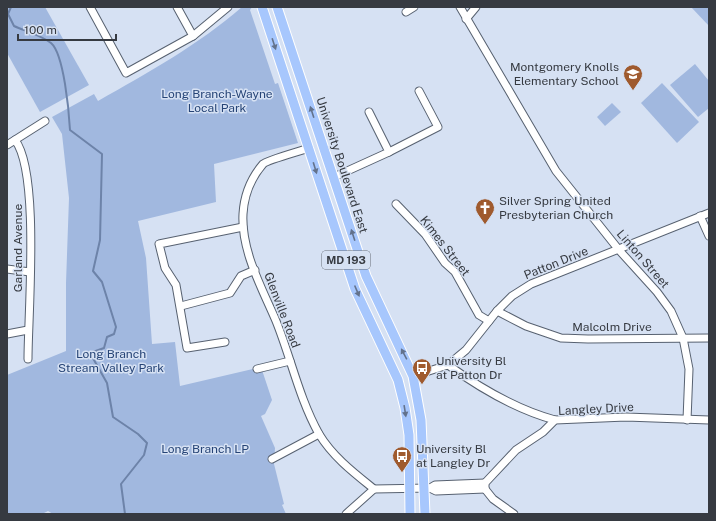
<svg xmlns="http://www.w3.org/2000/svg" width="716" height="521" font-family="'Public Sans',sans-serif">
	<rect width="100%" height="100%" fill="#d6e1f3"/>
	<!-- green -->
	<g fill="#a1b8df">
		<path d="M7 7H45L89 85 40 112 7 53Z"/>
		<path d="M242 7H252L250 10 275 84 278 83 298 143 214 164 216 202 138 221 146 258 152 344 175 342 180 386 261 367 272 400 265 414 261 416 275 448 274 464 284 504 282 505 286 514H53L48 511 42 514H7V375L66 351V283L69 198 62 134 52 117 94 94 98 101C149 72 198 45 242 7Z"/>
		<path d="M691 7H709V26Z"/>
		<path d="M695 64 709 81V108L698 117 670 85Z"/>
		<path d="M662 83 699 122 677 143 641 103Z"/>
		<path d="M612 103 621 112 605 126 597 117Z"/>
	</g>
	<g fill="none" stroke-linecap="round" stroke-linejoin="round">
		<!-- stream -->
		<path stroke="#6d83a9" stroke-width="2" d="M11 7 8 14 14 26C25 31 41 35 51 43 64 54 69 112 70 130L102 154 100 240 93 271 102 282 116 327 114 334 107 337 104 348 90 353 107 383 113 417 138 434 147 443 144 455 121 484 125 514"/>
		<defs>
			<g id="minor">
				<path d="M90 7 126 73 193 36 228 7"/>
				<path d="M177 7 193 36"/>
				<path d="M460 7 556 171 619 250 657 292 671 311 683 338 689 369 687 420"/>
				<path d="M406 12 414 7"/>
				<path d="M466 19 476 7"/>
				<path d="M15 140C40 172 28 314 28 359"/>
				<path d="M7 145 45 121"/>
				<path d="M309 148C301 151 267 160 263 164 251 178 244 196 243 214 241 251 262 288 276 321 291 358 299 398 319 434 333 457 354 473 374 489"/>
				<path d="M389 152 438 127 419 91"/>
				<path d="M334 177 389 152 369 112"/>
				<path d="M396 204 425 234 445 263 455 272 479 315 489 321"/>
				<path d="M700 216 709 236"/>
				<path d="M7 269 30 272"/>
				<path d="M181 306 230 293 241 276 255 270"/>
				<path d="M497 311 526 326 561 338 588 339 709 338"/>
				<path d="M7 334 28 330"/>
				<path d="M225 342 187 348 176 285 165 268 159 244 243 227"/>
				<path d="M448 365C480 388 518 410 555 420"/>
				<path d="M257 369 290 361"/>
				<path d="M413 376 448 365 466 350 497 311 512 296 531 284 709 213"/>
				<path d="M272 459 319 434"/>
				<path d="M430 488 435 485 485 483"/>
				<path d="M485 489V483L516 450 543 432 555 420 626 417 709 420"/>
				<path d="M485 489 493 499 514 514"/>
				<path d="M346 514 374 489 430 488 436 491 485 489"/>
			</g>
			<g id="major">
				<path d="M262 7 355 289 398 380 405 408 409 435 410 514"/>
				<path d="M277 7 366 276 413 376 421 420 425 514"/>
			</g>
		</defs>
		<!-- minor casing -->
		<use href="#minor" stroke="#576170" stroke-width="9"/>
		<!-- major casing -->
		<use href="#major" stroke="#fff" stroke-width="11"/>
		<!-- minor -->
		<use href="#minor" stroke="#fff" stroke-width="7"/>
		<!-- major -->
		<use href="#major" stroke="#a7c7fd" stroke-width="9"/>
	</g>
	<!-- one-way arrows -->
	<defs><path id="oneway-solid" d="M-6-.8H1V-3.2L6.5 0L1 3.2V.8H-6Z"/></defs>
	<g fill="#63728c">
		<use href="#oneway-solid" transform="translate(274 44) rotate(72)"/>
		<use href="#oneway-solid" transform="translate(312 112) rotate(-108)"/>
		<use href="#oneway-solid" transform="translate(315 168) rotate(73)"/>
		<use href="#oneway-solid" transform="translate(353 235) rotate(-108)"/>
		<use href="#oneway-solid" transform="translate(357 291) rotate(67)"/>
		<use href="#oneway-solid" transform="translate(404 354) rotate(-118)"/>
		<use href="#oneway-solid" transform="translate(405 411) rotate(81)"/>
	</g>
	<!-- icons -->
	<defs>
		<symbol id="school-pin" viewBox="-11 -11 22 30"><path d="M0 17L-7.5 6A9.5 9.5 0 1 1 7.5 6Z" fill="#9f5a2e" stroke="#d6e1f3"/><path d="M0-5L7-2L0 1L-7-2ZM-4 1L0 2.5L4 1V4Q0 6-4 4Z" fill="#fff"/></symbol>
		<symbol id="church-pin" viewBox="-11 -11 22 30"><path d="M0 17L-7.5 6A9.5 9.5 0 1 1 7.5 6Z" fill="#9f5a2e" stroke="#d6e1f3"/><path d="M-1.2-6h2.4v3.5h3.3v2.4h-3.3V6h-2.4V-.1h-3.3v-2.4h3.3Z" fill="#fff"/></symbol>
		<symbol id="bus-pin" viewBox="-11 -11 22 30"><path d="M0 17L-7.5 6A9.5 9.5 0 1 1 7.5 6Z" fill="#9f5a2e" stroke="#d6e1f3"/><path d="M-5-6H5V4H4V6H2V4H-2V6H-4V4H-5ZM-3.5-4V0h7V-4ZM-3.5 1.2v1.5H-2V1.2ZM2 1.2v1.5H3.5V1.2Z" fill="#fff"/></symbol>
	</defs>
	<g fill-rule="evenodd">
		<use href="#school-pin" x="622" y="63" width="22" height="30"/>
		<use href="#church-pin" x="474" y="197" width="22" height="30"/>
		<use href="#bus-pin" x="411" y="357" width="22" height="30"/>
		<use href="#bus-pin" x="391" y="445" width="22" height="30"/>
	</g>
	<g text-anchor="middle" stroke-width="3" stroke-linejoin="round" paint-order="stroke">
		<!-- shield labels -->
		<rect fill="#d6e1f3" stroke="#666c76" stroke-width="1" x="322" y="251" width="48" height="18" rx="3"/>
		<g font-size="11" font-weight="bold" fill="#363a41">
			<text x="346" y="264">MD 193</text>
		</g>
		<!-- poi labels -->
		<g font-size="12" fill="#363a41" stroke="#d6e1f3" text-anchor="start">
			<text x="619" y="71" text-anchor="end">Montgomery Knolls<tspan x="619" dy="14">Elementary School</tspan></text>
			<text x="499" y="205">Silver Spring United<tspan x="499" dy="14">Presbyterian Church</tspan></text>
			<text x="436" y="365">University Bl<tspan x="436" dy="14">at Patton Dr</tspan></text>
			<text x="416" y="453">University Bl<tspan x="416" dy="14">at Langley Dr</tspan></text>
		</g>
		<!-- park labels -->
		<g font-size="12" fill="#264476" stroke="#d6e1f3">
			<text x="217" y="98">Long Branch-Wayne<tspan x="217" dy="14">Local Park</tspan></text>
			<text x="111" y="358">Long Branch<tspan x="111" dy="14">Stream Valley Park</tspan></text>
			<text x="205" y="453">Long Branch LP</text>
		</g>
		<!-- street labels -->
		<g font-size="12" fill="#363a41" stroke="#d6e1f3">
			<text transform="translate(342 165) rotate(72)" y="4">University Boulevard East</text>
			<text transform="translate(445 246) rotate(52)" y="4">Kimes Street</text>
			<text transform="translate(18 248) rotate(-90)" y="4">Garland Avenue</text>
			<text transform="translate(643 259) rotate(49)" y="4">Linton Street</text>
			<text transform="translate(556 263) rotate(-22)" y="4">Patton Drive</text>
			<text transform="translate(282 310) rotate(69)" y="4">Glenville Road</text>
			<text x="612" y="331">Malcolm Drive</text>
			<text transform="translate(596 409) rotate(-3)" y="4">Langley Drive</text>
		</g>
	</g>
	<!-- border -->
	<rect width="716" height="521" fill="none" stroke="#363a41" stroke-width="16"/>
	<!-- scale -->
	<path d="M18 34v6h98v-6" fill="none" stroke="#363a41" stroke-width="2"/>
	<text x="24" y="34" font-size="12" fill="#363a41" stroke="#d6e1f3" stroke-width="3" paint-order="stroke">100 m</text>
</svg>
